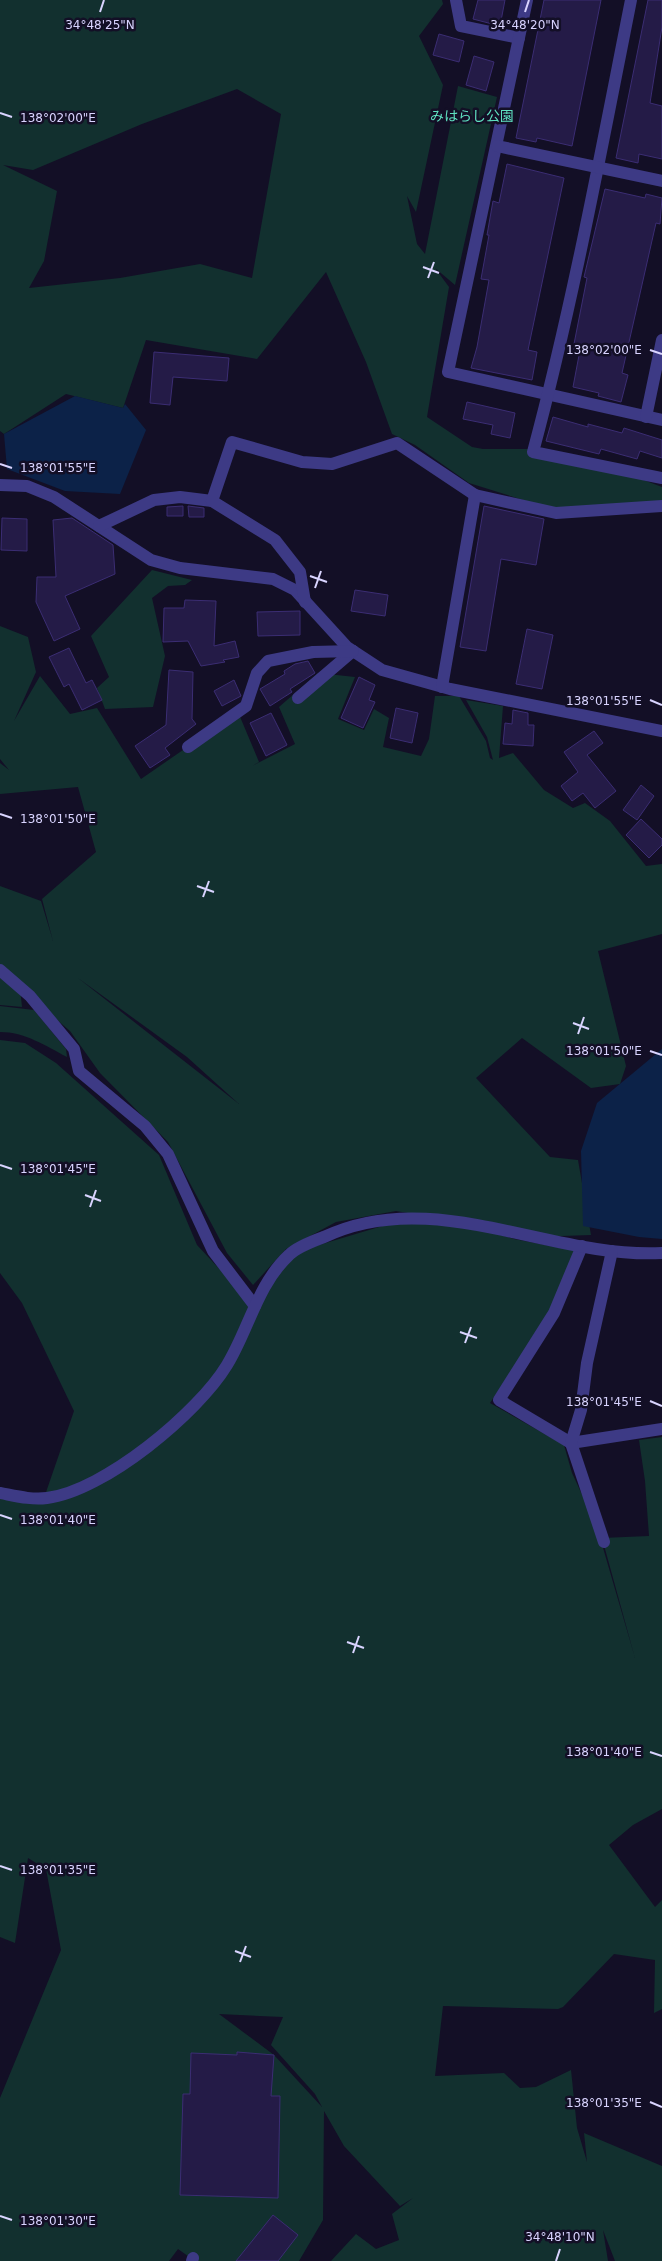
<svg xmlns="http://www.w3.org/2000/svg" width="662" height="2261" font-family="'DejaVu Sans','Noto Sans JP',sans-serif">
	<rect width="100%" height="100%" fill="#130f26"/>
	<!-- green -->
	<g fill="#12302f" fill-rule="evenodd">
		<path d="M0 0H442L443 4 419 36 443 85 416 212 407 196 417 244 425 254 458 86 497 97 455 285 435 268 449 287 427 417 472 447 483 449H531L593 461 662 487V504L552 509 469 483 415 445 392 434 366 362 326 272 257 359 146 340 123 408 66 394 4 434 0 431ZM237 89 281 114 252 278 200 264 120 278 29 288 44 261 57 191 3 165 33 170 142 124Z"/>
		<path d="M152 570 192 580 185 585 168 586 152 598 165 656 153 707 105 709 97 688 109 677 91 636Z"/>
		<path d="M0 626 28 637 36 672 14 721 40 676 70 714 97 708 141 779 238 712 259 762 252 766 295 744 279 707 318 673 355 677 338 719 364 730 374 709 389 718 383 747 421 756 429 739 435 696H459L486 741 490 758 493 760 487 737 466 700 503 706 499 758 513 753 544 790 573 808 585 803 610 821 646 866 662 864V934L598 951 626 1066 620 1084 591 1088 522 1038 476 1078 550 1157 578 1160 591 1235 532 1237 460 1223 514 1239 577 1251 545 1320 490 1403 564 1445 572 1473 600 1533 599 1534 635 1658 602 1538 649 1536 645 1481 639 1440 662 1437V1809L633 1825 609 1845 655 1907 662 1900V2009L654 2013 655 1960 614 1954 563 2007 558 2009 443 2006 435 2076 504 2073 520 2088 536 2087 571 2070 577 2128 587 2162 584 2133 662 2166V2261H615L603 2230 608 2261H331L356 2234 376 2249 399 2240 392 2214 413 2198 400 2206 344 2146 324 2111 323 2220 299 2261H195L178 2249 169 2261H0V2098L61 1950 46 1869 28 1858 15 1943 0 1937V1493L44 1498 74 1411 22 1303 0 1273V1040L25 1043 56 1063 159 1155 197 1245 254 1306 289 1254 409 1218 449 1220 396 1211 336 1222 286 1249 253 1285 227 1253 168 1142 100 1073 70 1031 20 988 22 1007 0 1005V886L41 901 53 941 42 899 96 852 78 787 0 794V763L9 770 0 759ZM78 978 187 1057 239 1104ZM219 2014 283 2017 271 2045 315 2094 322 2107 274 2055Z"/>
		<path d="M0 1006 34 1010 66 1049 67 1057C46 1046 25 1032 0 1032Z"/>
	</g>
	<!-- water -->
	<g fill="#0c2248">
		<path d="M75 396 123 408 125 404 146 430 120 494 65 491 7 469 4 434Z"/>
		<path d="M662 1049V1239L639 1237 583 1226 581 1151 597 1103Z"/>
	</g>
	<!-- building -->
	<g fill="#241b47" stroke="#3b2d73">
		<path d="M478 0H505L500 26 473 19Z"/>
		<path d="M544 0H601L572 146 537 138 536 142 516 138Z"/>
		<path d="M648 0H662V27L650 103 662 106V159L639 154 638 163 616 158Z"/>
		<path d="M439 34 464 41 459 62 433 55Z"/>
		<path d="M474 56 494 62 486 91 466 85Z"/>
		<path d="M507 164 564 178 528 350 537 352 532 380 471 368 477 347 489 280 481 279 489 235H487L493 201 499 203Z"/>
		<path d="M605 189 645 198 646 194 662 198 660 224 656 223 622 373 628 375 621 402 598 396 599 393 573 387 580 350 573 349 587 278 584 277Z"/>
		<path d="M154 352 229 358 227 381 173 377 170 405 150 403Z"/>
		<path d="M467 402 515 413 510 438 491 434 493 425 463 419Z"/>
		<path d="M553 417 588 427V424L622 433 624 428 662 440V458L640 451 637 459 601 449 599 454 546 441Z"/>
		<path d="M183 506V516H167V507Z"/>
		<path d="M188 506 204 508V517H189Z"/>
		<path d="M484 506 544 519 536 565 501 559 486 651 460 647Z"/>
		<path d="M2 518 27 519V551L1 550Z"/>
		<path d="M72 518 113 545 115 574 65 596 80 629 54 641 36 602 37 577H56L53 520Z"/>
		<path d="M355 590 388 595 385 616 351 611Z"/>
		<path d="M185 600 216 601 214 646 235 641 239 657 223 660 225 662 201 666 188 641 163 642 164 608H184Z"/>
		<path d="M300 611V635L258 636 257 612Z"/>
		<path d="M527 629 553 635 542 689 516 684Z"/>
		<path d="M69 648 86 683 92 680 102 700 82 710 69 684 64 687 49 657Z"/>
		<path d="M308 661 315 673 290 689 292 692 270 706 260 689 285 674 284 671 295 664Z"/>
		<path d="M169 670 193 672 192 719 196 724 165 748 170 755 150 768 135 746 166 725Z"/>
		<path d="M359 677 375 685 369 700 375 702 363 728 341 718Z"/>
		<path d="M234 680 241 696 222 706 214 691Z"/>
		<path d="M396 708 418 713 412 743 390 738Z"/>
		<path d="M513 710 528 713V725H534L533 746 503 744 505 723 512 724Z"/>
		<path d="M271 713 287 745 266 756 250 723Z"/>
		<path d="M594 731 603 743 587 755 616 791 595 808 583 793 572 801 561 786 578 772 564 752Z"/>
		<path d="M641 785 654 796 637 820 623 810Z"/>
		<path d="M641 819 662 839V845L649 858 626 835Z"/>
		<path d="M237 2052 274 2055 271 2096H280L278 2198 180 2195 183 2094H190L191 2053 237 2055Z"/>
		<path d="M273 2215 298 2235 278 2261H236Z"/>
	</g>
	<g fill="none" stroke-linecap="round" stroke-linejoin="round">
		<!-- street -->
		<g stroke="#3d3a85" stroke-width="12">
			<path d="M456 0 461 26 519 38"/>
			<path d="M527 0 448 372 662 420"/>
			<path d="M631 0C601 151 573 303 533 452L662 478"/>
			<path d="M497 146 662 181"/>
			<path d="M646 417 662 340"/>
			<path d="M0 485 27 486 54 497 151 560 180 568 273 579 295 590 347 647 382 670 450 689 662 731"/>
			<path d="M99 526 154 500 180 497 212 501"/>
			<path d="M305 602 300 572 275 540 212 501 232 442 302 462 332 464 397 443 475 495 556 513 662 506"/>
			<path d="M442 687 475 495"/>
			<path d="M298 698 353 651"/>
			<path d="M188 747 246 706 257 673 268 661 313 652 353 651"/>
			<path d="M0 970 30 996 74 1049 79 1071 145 1126 168 1154 213 1251 255 1306"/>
			<path d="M582 1246 554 1313 499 1400 571 1443 662 1429"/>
			<path d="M0 1493C16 1496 31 1500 47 1498 104 1491 198 1413 227 1365 249 1329 257 1285 289 1255 297 1247 313 1241 324 1237 433 1185 550 1259 662 1253"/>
			<path d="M604 1542 571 1443 581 1410 587 1363 612 1251"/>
			<path d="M192 2261 193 2258"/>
		</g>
	</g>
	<!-- ticks -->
	<path fill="none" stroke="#d9d4ff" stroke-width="2" d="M100 12 104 0M525 12 529 0M0 113 12 117M423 267 439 273M428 278 434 262M650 350 662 354M0 464 12 468M310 576 327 582M315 588 321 571M650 700 662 705M0 814 12 818M197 886 214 892M203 897 209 881M573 1023 589 1029M578 1034 584 1017M650 1051 662 1055M0 1165 12 1169M85 1195 101 1201M90 1207 96 1190M460 1332 477 1338M465 1343 471 1327M650 1401 662 1406M0 1515 12 1519M347 1642 364 1648M353 1653 359 1636M650 1752 662 1756M0 1866 12 1870M235 1951 251 1957M240 1962 246 1946M650 2102 662 2107M0 2216 12 2220M556 2261 560 2249"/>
	<g text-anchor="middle" stroke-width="5" stroke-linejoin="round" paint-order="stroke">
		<!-- park labels -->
		<g font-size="14" fill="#5fe0c0" stroke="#130f26">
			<text x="472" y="121">みはらし公園</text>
		</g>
	</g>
	<g font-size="12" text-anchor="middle" fill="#d9d4ff" stroke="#130f26" stroke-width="5" stroke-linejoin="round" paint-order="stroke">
		<text x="100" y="29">34°48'25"N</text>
		<text x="525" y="29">34°48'20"N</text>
		<text x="58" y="122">138°02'00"E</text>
		<text x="604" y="354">138°02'00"E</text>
		<text x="58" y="472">138°01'55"E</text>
		<text x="604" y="705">138°01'55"E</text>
		<text x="58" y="823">138°01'50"E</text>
		<text x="604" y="1055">138°01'50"E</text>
		<text x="58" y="1173">138°01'45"E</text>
		<text x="604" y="1406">138°01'45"E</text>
		<text x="58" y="1524">138°01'40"E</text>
		<text x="604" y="1756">138°01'40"E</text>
		<text x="58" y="1874">138°01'35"E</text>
		<text x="604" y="2107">138°01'35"E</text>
		<text x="58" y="2225">138°01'30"E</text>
		<text x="560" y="2241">34°48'10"N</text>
	</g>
</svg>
